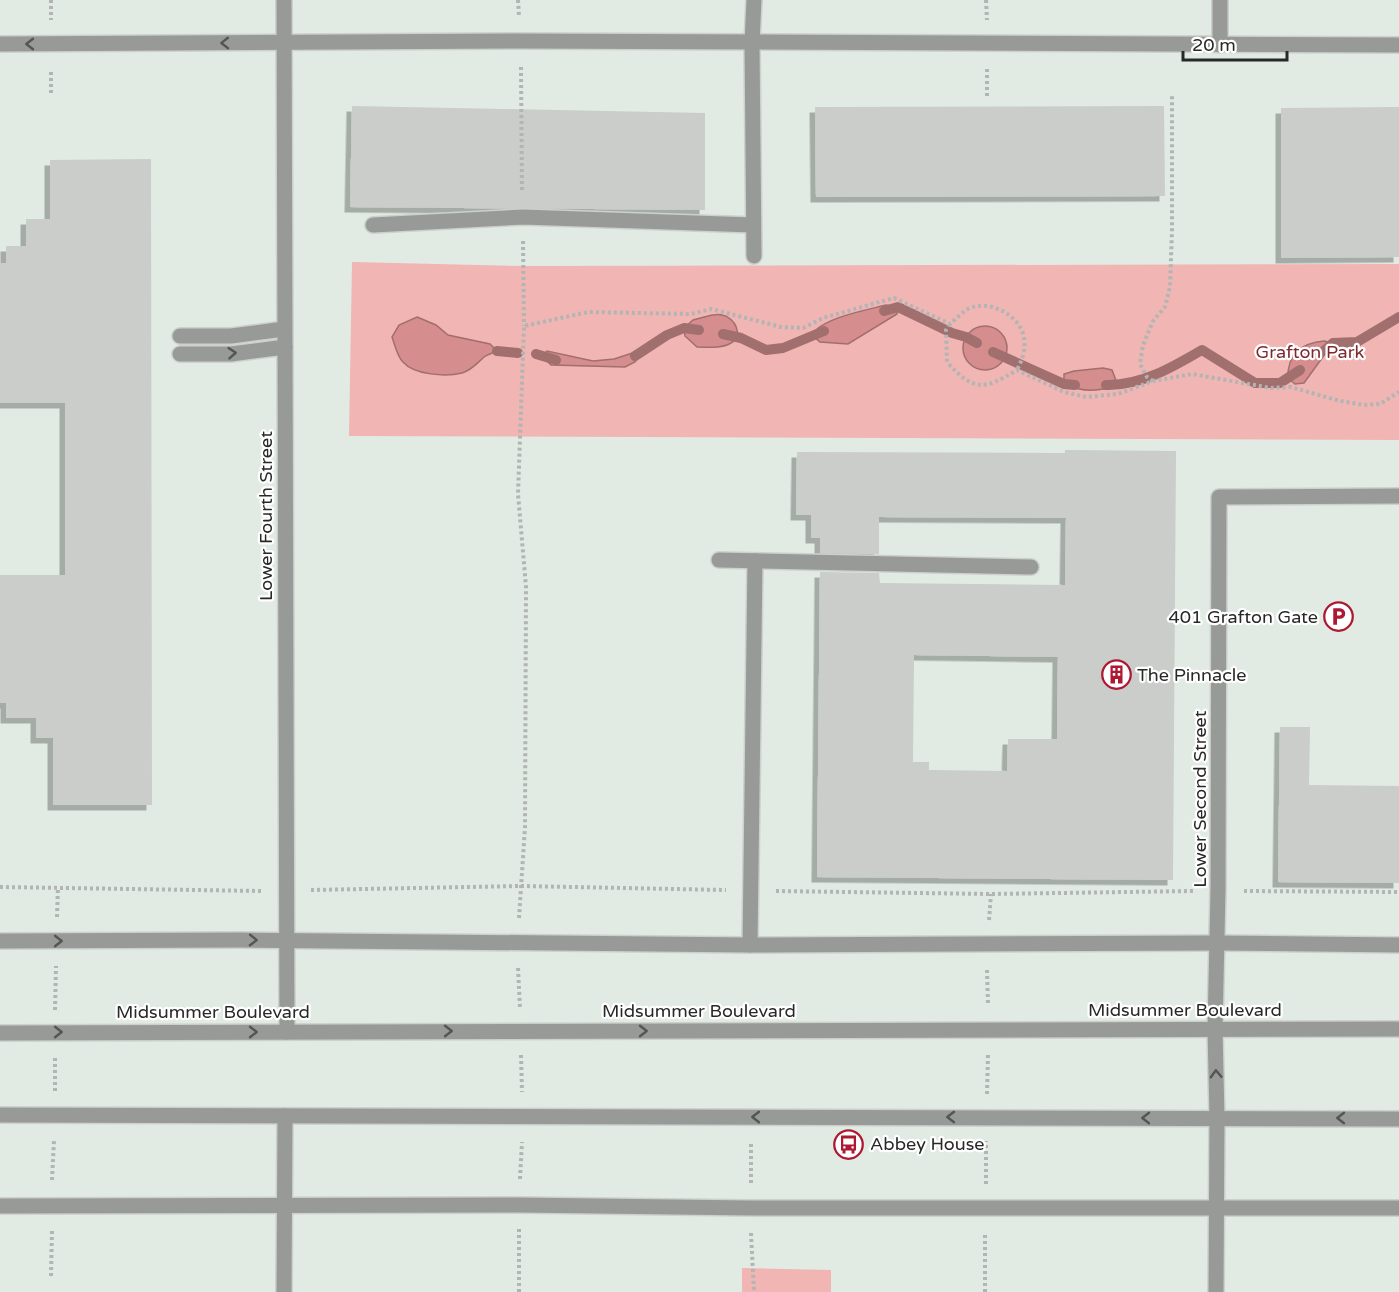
<svg xmlns="http://www.w3.org/2000/svg" width="1399" height="1292" font-family="'Varela Round',sans-serif">
	<defs>
		<filter id="shadow"><feDropShadow dx="-5.5" dy="5.5" stdDeviation="0" flood-color="#0004"/></filter>
	</defs>
	<rect width="100%" height="100%" fill="#f2f6f3"/>
	<!-- built -->
	<rect fill="#e1ebe3" x="0" y="0" width="1399" height="1292"/>
	<!-- green -->
	<g fill="#f1b5b4">
		<path d="M352 262 524 266 1399 264V440L349 436Z"/>
		<path d="M742 1268 831 1270V1292H742Z"/>
	</g>
	<!-- water -->
	<g fill="#d58d8d" stroke="#a16f6e" stroke-width="1.5">
		<path d="M886 305 898 307 897 314 848 344 820 342 812 335C821 318 867 310 886 305Z"/>
		<path d="M712 315C715 315 719 314 722 315 735 317 744 336 731 343 721 349 707 347 697 347L685 336 684 328 693 320Z"/>
		<path d="M417 317 436 325 448 335 490 344 497 351C493 353 488 354 484 357 477 363 472 370 462 373 446 377 414 375 403 362 397 356 395 345 392 337L399 325Z"/>
		<circle cx="985" cy="348" r="22"/>
		<path d="M1324 341 1333 343 1304 383 1295 384 1288 378C1287 354 1302 343 1324 341Z"/>
		<path d="M645 349 635 362 625 367 551 365 542 356 547 351 593 361 614 359Z"/>
		<path d="M1103 368 1112 370 1118 386C1096 391 1085 393 1064 384V374L1074 371Z"/>
	</g>
	<g fill="none" stroke-linecap="round" stroke-linejoin="round">
		<!-- stream -->
		<g stroke="#a16f6e" stroke-width="10">
			<path d="M884 311 898 307 952 333 966 337 977 343"/>
			<path d="M723 334 741 338 766 350 783 348 824 331"/>
			<path d="M497 351 518 353"/>
			<path d="M1324 351 1333 343 1357 342 1399 317"/>
			<path d="M993 352 1064 384 1075 385"/>
			<path d="M536 354 556 360"/>
			<path d="M635 356 667 335 684 328 699 330"/>
			<path d="M1106 385C1141 386 1173 367 1202 350L1255 383H1280L1300 370"/>
		</g>
	</g>
	<!-- building -->
	<g fill="#cacdca" fill-rule="evenodd" filter="url(#shadow)">
		<path d="M352 106 705 113V210L350 207Z"/>
		<path d="M1164 106 1165 196 816 197 815 107Z"/>
		<path d="M1399 107V257L1281 258V108Z"/>
		<path d="M151 159 152 805H53V738H36V718H6V703H0V575H65V403H0V263H6V246H26V219H50V160Z"/>
		<path d="M1065 450 1176 451 1173 880 817 877 820 572 879 573 880 583 1065 585 1066 518 879 517V554L820 553V538H811V515H796L797 452 1065 453ZM914 655 1058 657 1057 739H1008L1007 771 929 770V762H913Z"/>
		<path d="M1280 727H1310L1309 785 1399 786V883L1278 882Z"/>
	</g>
	<g fill="none" stroke-linecap="round" stroke-linejoin="round">
		<defs>
			<g id="lane">
				<path d="M284 0 287 1032"/>
				<path d="M754 0 752 43 754 256"/>
				<path d="M0 44 520 41 1399 45"/>
				<path d="M1220 45V0"/>
				<path d="M373 225 523 217 753 225"/>
				<path d="M180 336H231L284 329"/>
				<path d="M180 354H231L285 347"/>
				<path d="M719 560 1031 567"/>
				<path d="M0 941 241 940 750 945 1218 943 1399 945"/>
				<path d="M750 945 755 561"/>
				<path d="M1215 1029 1218 890 1219 497 1399 496"/>
				<path d="M0 1206 519 1205 751 1208H1399"/>
				<path d="M284 1292 285 1116"/>
				<path d="M1216 1292 1217 1118"/>
			</g>
			<g id="street">
				<path d="M1215 1029 1217 1118"/>
				<path d="M0 1033 1399 1029"/>
				<path d="M0 1115 1399 1119"/>
			</g>
		</defs>
		<!-- lane casing -->
		<use href="#lane" stroke="#cdd1ce" stroke-width="18"/>
		<!-- street casing -->
		<use href="#street" stroke="#cdd1ce" stroke-width="18"/>
		<!-- path -->
		<g stroke="#b2b5b3" stroke-width="4" stroke-dasharray="3 3" stroke-linecap="butt">
			<path d="M51 0V20"/>
			<path d="M518 0 519 17"/>
			<path d="M986 0 987 20"/>
			<path d="M521 67 522 191"/>
			<path d="M51 93V70"/>
			<path d="M987 96V66"/>
			<path d="M523 241 524 326"/>
			<path d="M950 324 946 330 947 362C974 392 984 390 1017 370L1064 392 1086 397 1118 394 1153 381 1192 374 1271 388 1291 387 1340 401 1364 405 1380 404 1399 392"/>
			<path d="M1153 381 1147 377 1140 364 1143 345 1153 321 1165 307 1170 287 1172 230V96"/>
			<path d="M0 887 261 891"/>
			<path d="M311 890 521 886 726 890"/>
			<path d="M776 891 991 894 1194 891"/>
			<path d="M1244 891 1399 892"/>
			<path d="M57 917 58 887"/>
			<path d="M519 918 525 827 526 587 518 494 524 326 588 312 691 314 711 309 781 327 803 328 823 318 894 298 950 324C956 319 962 312 968 309 989 298 1021 316 1024 338 1026 350 1022 360 1017 370"/>
			<path d="M989 920 991 894"/>
			<path d="M518 968 520 1008"/>
			<path d="M987 970 988 1004"/>
			<path d="M55 1010 56 966"/>
			<path d="M521 1055 522 1092"/>
			<path d="M55 1091V1056"/>
			<path d="M987 1094 988 1054"/>
			<path d="M520 1179 522 1142"/>
			<path d="M52 1180 54 1140"/>
			<path d="M751 1183V1143"/>
			<path d="M986 1184V1141"/>
			<path d="M751 1233 754 1292"/>
			<path d="M51 1276 52 1230"/>
			<path d="M519 1292V1229"/>
			<path d="M985 1292V1234"/>
		</g>
		<!-- lane -->
		<use href="#lane" stroke="#989a98" stroke-width="15"/>
		<!-- street -->
		<use href="#street" stroke="#989a98" stroke-width="15"/>
	</g>
	<!-- one-way arrows -->
	<defs><path id="oneway-chevron" d="M-2-3.5L2.5 0L-2 3.5" fill="none" stroke-width="1.6" stroke-linecap="round" stroke-linejoin="round" transform="scale(1.5)"/></defs>
	<g stroke="#545654">
		<use href="#oneway-chevron" transform="translate(225 43) rotate(179)"/>
		<use href="#oneway-chevron" transform="translate(30 44) rotate(180)"/>
		<use href="#oneway-chevron" transform="translate(232 353) rotate(-4)"/>
		<use href="#oneway-chevron" transform="translate(253 940) rotate(1)"/>
		<use href="#oneway-chevron" transform="translate(58 941)"/>
		<use href="#oneway-chevron" transform="translate(448 1031)"/>
		<use href="#oneway-chevron" transform="translate(643 1031)"/>
		<use href="#oneway-chevron" transform="translate(58 1032)"/>
		<use href="#oneway-chevron" transform="translate(253 1032)"/>
		<use href="#oneway-chevron" transform="translate(1216 1074) rotate(-92)"/>
		<use href="#oneway-chevron" transform="translate(756 1117) rotate(-180)"/>
		<use href="#oneway-chevron" transform="translate(951 1117) rotate(-180)"/>
		<use href="#oneway-chevron" transform="translate(1146 1118) rotate(-180)"/>
		<use href="#oneway-chevron" transform="translate(1341 1118) rotate(-180)"/>
	</g>
	<!-- icons -->
	<defs>
		<symbol id="parking-ring" viewBox="-11 -11 22 22"><circle r="9.5" fill="#fff" stroke="#ad1832" stroke-width="1.5"/><path d="M-3.5-5.5H1a3.5 3.5 0 0 1 0 7H-1V5.5H-3.5ZM-1-3.4V-.6H.8a1.4 1.4 0 0 0 0-2.8Z" fill="#ad1832"/></symbol>
		<symbol id="building-ring" viewBox="-11 -11 22 22"><circle r="9.5" fill="#fff" stroke="#ad1832" stroke-width="1.5"/><path d="M-4-6H4V6H1V3H-1V6H-4ZM-2.5-4.3h1.7v1.8h-1.7ZM.8-4.3h1.7v1.8H.8ZM-2.5-1h1.7V.8h-1.7ZM.8-1h1.7V.8H.8Z" fill="#ad1832"/></symbol>
		<symbol id="bus-ring" viewBox="-11 -11 22 22"><circle r="9.5" fill="#fff" stroke="#ad1832" stroke-width="1.5"/><path d="M-5-6H5V4H4V6H2V4H-2V6H-4V4H-5ZM-3.5-4V0h7V-4ZM-3.5 1.2v1.5H-2V1.2ZM2 1.2v1.5H3.5V1.2Z" fill="#ad1832"/></symbol>
	</defs>
	<g fill-rule="evenodd">
		<use href="#parking-ring" x="1322" y="600" width="33" height="33"/>
		<use href="#building-ring" x="1100" y="658" width="33" height="33"/>
		<use href="#bus-ring" x="832" y="1128" width="33" height="33"/>
	</g>
	<g text-anchor="middle" stroke-width="4.5" stroke-linejoin="round" paint-order="stroke">
		<!-- park labels -->
		<g font-size="18" fill="#7e292f" stroke="#fff">
			<text x="1310" y="358">Grafton Park</text>
		</g>
		<!-- street labels -->
		<g font-size="18" fill="#272827" stroke="#fff">
			<text transform="translate(266 516) rotate(-90)" y="6">Lower Fourth Street</text>
			<text transform="translate(1200 799) rotate(-90)" y="6">Lower Second Street</text>
			<text x="1185" y="1016">Midsummer Boulevard</text>
			<text x="699" y="1017">Midsummer Boulevard</text>
			<text x="213" y="1018">Midsummer Boulevard</text>
		</g>
		<!-- poi labels -->
		<g font-size="18" fill="#272827" stroke="#fff" text-anchor="start">
			<text x="1318" y="623" text-anchor="end">401 Grafton Gate</text>
			<text x="1137" y="681">The Pinnacle</text>
			<text x="870" y="1150">Abbey House</text>
		</g>
	</g>
	<!-- scale -->
	<path d="M1183 51v9h104v-9" fill="none" stroke="#272827" stroke-width="3"/>
	<text x="1192" y="51" font-size="18" fill="#272827" stroke="#ffffff" stroke-width="4.5" paint-order="stroke">20 m</text>
</svg>
